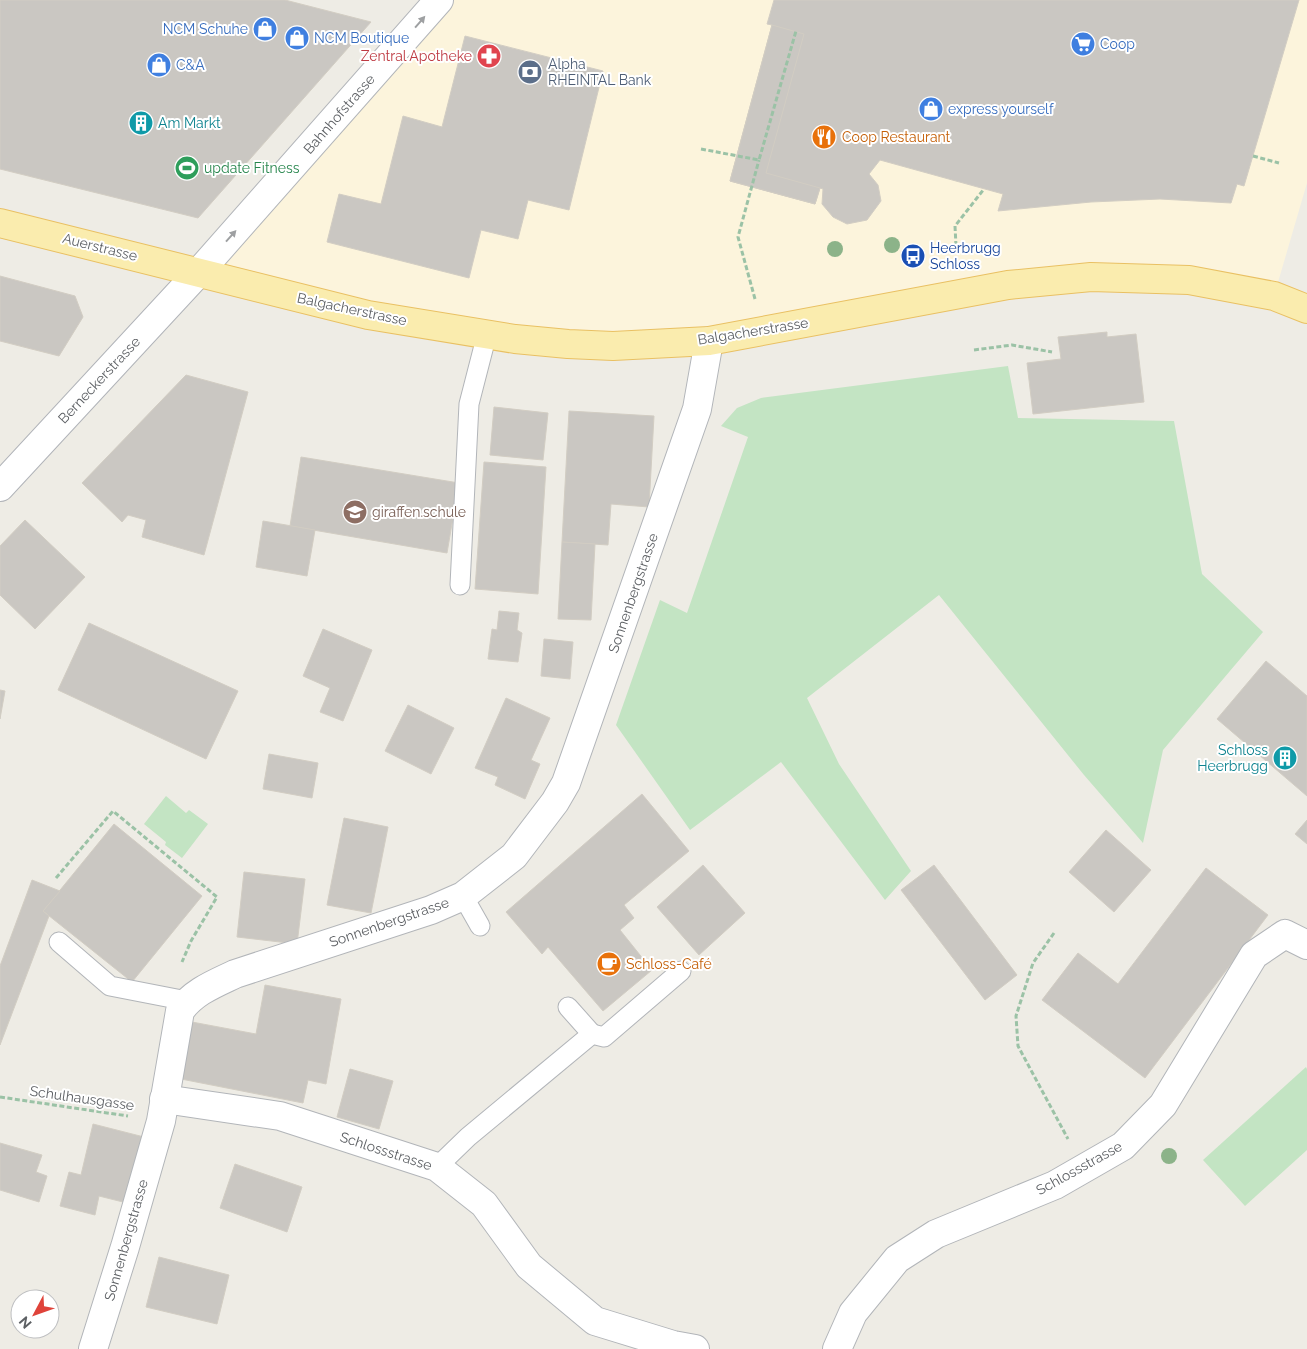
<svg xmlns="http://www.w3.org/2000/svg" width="1307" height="1349" font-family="Raleway,sans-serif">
	<rect width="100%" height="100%" fill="#eeece5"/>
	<!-- commercial -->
	<path fill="#fcf4dc" d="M439 0H1307V183L1274 296 1091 277 613 346 199 272Z"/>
	<!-- green -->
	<g fill="#c3e4c3">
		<path d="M1008 366 1018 418 1174 421 1202 574 1263 632 1163 750 1143 843 1084 775 939 595 807 698 839 764 911 871 885 900 781 762 690 830 616 725 660 600 687 613 748 437 721 426 737 408 761 398Z"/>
		<path d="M166 796 186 813 189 810 208 824 182 858 165 845 166 842 144 824Z"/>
		<path d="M1306 1067 1307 1069V1150L1245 1206 1203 1160Z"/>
	</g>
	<!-- building -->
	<g fill="#cac7c2" stroke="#d2cdc3">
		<path d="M0 0H285L371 22 198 218 0 169Z"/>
		<path d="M774 0H1299L1244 186 1237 184 1231 203 1160 199 1091 202 998 211 1003 194 880 160 869 174 878 185 881 201 867 220 847 224 833 217 822 204 823 189 820 188 815 204 730 181 772 25 767 24Z"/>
		<path d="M772 25 804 34 766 173 820 188 815 204 730 181Z"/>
		<path d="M465 36 603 71 569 210 528 200 518 239 481 230 469 278 327 242 339 194 381 204 403 116 442 127Z"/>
		<path d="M0 276 75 296 83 317 59 356 0 341Z"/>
		<path d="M1107 332V337L1136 334 1144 402 1033 414 1027 363 1061 359 1058 337Z"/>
		<path d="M186 375 248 392 204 555 142 537 146 520 128 515 122 522 82 483Z"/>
		<path d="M494 407 548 413 543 460 490 455Z"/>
		<path d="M569 411 654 416 649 507 611 504 608 545 562 542Z"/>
		<path d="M301 457 459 483 447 553 290 526Z"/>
		<path d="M484 462 546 467 538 594 475 589Z"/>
		<path d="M25 520 85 577 35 629 0 595V546Z"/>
		<path d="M263 521 315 530 307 576 256 567Z"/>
		<path d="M562 542 595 544 591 620 558 619Z"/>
		<path d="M499 611 519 613 517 630 522 633 518 662 488 659 492 629 497 630Z"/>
		<path d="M89 623 238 691 206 759 58 690Z"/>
		<path d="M323 629 372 650 343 721 320 712 330 688 303 676Z"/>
		<path d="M544 639 573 642 570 679 541 676Z"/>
		<path d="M1266 661 1307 696V796L1217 719Z"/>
		<path d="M0 690 5 691 0 719Z"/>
		<path d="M506 698 550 718 531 760 540 764 525 799 495 785 498 777 475 768Z"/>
		<path d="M408 705 454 728 431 774 385 751Z"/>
		<path d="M269 754 318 763 312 798 263 789Z"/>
		<path d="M642 794 689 851 624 905 634 918 620 930 652 970 603 1011 548 947 542 954 506 912Z"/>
		<path d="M344 818 388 827 371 913 327 905Z"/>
		<path d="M1307 820V844L1295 834Z"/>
		<path d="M114 824 202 896 132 982 43 911Z"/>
		<path d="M1106 830 1151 870 1114 912 1069 872Z"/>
		<path d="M703 865 745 913 699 955 657 907Z"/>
		<path d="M934 865 1017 975 985 1000 901 890Z"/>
		<path d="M1206 868 1268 915 1145 1078 1042 1000 1078 953 1118 984Z"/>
		<path d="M244 872 305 879 297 944 237 937Z"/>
		<path d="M32 880 60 891 43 911 49 916 0 1045V966Z"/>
		<path d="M265 985 341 999 326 1084 308 1080 303 1103 181 1079 192 1022 256 1034Z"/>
		<path d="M350 1069 393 1081 379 1129 337 1117Z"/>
		<path d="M93 1124 144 1137 127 1203 99 1196 95 1215 60 1206 69 1172 81 1175Z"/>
		<path d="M0 1143 42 1155 36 1172 47 1176 39 1202 0 1190Z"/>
		<path d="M235 1164 302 1187 287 1232 220 1208Z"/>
		<path d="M159 1257 229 1275 217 1324 146 1307Z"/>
	</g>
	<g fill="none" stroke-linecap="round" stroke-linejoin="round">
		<defs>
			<g id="lane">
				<path d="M460 585 469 404 487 334"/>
				<path d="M463 896 480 926"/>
				<path d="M59 942 110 986 187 1001"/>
				<path d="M568 1007 592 1034"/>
				<path d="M437 1167 468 1137 592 1034 604 1037 681 971"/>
			</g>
			<g id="street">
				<path d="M199 272 439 0"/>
				<path d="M164 1099 280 1116 437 1167 484 1204 529 1266 595 1321 673 1345 695 1349"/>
				<path d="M93 1349 125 1247 161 1121 180 1011C193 992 214 984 235 974L431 910 463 896 514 856 555 802 566 783 697 409 709 341"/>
				<path d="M837 1349 853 1313 897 1259 936 1234 1055 1185 1123 1146 1163 1105 1254 955 1285 934 1307 945"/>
			</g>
			<path id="secondary" d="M0 487 199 272"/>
			<path id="primary" d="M0 223 368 315 515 339 568 344 613 346 709 341 1008 285 1091 277 1189 280 1274 296 1307 309"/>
		</defs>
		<!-- lane casing -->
		<use href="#lane" stroke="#b2b5b9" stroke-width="21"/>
		<!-- street casing -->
		<use href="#street" stroke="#b2b5b9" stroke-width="30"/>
		<!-- secondary casing -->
		<use href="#secondary" stroke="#b1b4b9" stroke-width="30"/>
		<!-- primary casing -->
		<use href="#primary" stroke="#e9c063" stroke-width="30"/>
		<!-- path -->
		<g stroke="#9bc2a6" stroke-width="3" stroke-dasharray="5 2.5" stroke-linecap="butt">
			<path d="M701 149 759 160 796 31"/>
			<path d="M1253 156 1279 163"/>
			<path d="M956 246 955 226 984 189"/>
			<path d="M755 299 738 237 759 160"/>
			<path d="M974 350 1012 345 1052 352"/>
			<path d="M56 878 113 811 217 897 191 941 182 962"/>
			<path d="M1054 933 1033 963 1016 1016 1018 1046 1068 1139"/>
			<path d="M0 1097 128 1116"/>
		</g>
		<!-- lane -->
		<use href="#lane" stroke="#fff" stroke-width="19"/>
		<!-- street -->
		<use href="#street" stroke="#fff" stroke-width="28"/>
		<!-- secondary -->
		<use href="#secondary" stroke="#fff" stroke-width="28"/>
		<!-- primary -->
		<use href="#primary" stroke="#faecae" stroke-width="28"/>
	</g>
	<!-- trees -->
	<g fill="#8cb389">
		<circle cx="892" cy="245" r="8"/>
		<circle cx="835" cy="249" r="8"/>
		<circle cx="1169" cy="1156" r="8"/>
	</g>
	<!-- one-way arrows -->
	<defs><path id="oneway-solid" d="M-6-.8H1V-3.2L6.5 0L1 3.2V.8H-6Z" transform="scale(1.25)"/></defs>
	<g fill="#9ea0a2">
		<use href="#oneway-solid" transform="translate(420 22) rotate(-49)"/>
		<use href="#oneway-solid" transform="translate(231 236) rotate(-48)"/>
	</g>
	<!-- icons -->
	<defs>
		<symbol id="shop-disc" viewBox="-11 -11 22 22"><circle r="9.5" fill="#3f7fe0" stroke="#fff"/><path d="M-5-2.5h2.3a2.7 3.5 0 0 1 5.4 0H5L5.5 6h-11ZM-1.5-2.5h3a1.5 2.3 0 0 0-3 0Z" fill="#fff"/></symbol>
		<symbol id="supermarket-disc" viewBox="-11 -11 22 22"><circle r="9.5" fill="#3f7fe0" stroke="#fff"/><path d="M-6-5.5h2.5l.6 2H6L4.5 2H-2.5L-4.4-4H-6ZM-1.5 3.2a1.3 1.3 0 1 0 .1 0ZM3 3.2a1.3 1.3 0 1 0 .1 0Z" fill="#fff"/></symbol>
		<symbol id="pharmacy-disc" viewBox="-11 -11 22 22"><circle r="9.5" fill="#e0444e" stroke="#fff"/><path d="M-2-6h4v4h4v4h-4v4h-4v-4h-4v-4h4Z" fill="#fff"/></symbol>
		<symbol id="bank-disc" viewBox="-11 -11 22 22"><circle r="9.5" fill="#5c6f8a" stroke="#fff"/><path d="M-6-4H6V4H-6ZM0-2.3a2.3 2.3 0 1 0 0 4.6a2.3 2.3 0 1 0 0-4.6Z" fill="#fff"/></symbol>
		<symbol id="building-disc" viewBox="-11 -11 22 22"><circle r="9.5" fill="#0f9aa8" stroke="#fff"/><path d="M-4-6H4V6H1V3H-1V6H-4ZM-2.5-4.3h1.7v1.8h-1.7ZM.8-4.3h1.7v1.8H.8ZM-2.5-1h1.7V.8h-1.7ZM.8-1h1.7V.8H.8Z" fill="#fff"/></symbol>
		<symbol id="restaurant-disc" viewBox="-11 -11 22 22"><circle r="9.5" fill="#e8710a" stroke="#fff"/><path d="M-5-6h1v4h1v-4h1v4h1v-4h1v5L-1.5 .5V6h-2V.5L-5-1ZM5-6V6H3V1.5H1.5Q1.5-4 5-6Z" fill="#fff"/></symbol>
		<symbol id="stadium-disc" viewBox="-11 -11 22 22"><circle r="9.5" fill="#2e9e5b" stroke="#fff"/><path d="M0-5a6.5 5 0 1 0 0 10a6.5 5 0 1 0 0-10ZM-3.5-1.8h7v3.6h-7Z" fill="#fff"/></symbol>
		<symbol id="bus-disc" viewBox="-11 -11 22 22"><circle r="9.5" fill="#1a4fb4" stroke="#fff"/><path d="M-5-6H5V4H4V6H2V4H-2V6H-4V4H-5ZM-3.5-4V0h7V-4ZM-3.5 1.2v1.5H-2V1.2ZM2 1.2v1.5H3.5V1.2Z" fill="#fff"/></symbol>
		<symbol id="school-disc" viewBox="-11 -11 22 22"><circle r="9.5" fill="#8d6e63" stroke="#fff"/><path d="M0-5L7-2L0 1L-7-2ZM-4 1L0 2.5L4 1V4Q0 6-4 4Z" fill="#fff"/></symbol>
		<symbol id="cafe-disc" viewBox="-11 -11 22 22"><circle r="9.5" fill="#e8710a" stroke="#fff"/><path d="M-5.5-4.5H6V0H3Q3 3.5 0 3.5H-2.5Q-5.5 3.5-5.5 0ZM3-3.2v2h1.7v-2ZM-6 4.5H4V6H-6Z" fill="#fff"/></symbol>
	</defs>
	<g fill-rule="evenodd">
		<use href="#shop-disc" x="251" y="15" width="28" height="28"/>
		<use href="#shop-disc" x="283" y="24" width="28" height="28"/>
		<use href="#supermarket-disc" x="1069" y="30" width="28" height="28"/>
		<use href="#pharmacy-disc" x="475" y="42" width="28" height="28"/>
		<use href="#shop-disc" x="145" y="51" width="28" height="28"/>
		<use href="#bank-disc" x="516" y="58" width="28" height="28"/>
		<use href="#shop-disc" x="917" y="95" width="28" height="28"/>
		<use href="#building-disc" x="127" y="109" width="28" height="28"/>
		<use href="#restaurant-disc" x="810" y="123" width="28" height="28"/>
		<use href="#stadium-disc" x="173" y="154" width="28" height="28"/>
		<use href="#bus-disc" x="899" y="242" width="28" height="28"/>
		<use href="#school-disc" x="341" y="498" width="28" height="28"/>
		<use href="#building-disc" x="1271" y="744" width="28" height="28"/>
		<use href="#cafe-disc" x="595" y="950" width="28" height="28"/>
	</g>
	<g text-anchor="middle" stroke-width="4" stroke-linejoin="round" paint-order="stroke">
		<!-- shop labels -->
		<g font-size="14" fill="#366cbe" stroke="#fff" text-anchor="start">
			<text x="248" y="34" text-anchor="end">NCM Schuhe</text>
			<text x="314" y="43">NCM Boutique</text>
			<text x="1100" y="49">Coop</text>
			<text x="176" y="70">C&amp;A</text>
			<text x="948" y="114">express yourself</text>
		</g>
		<!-- health labels -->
		<g font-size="14" fill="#be3a42" stroke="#fff" text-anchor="end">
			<text x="472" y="61">Zentral Apotheke</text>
		</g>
		<!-- service labels -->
		<g font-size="14" fill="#4e5e75" stroke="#fff" text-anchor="start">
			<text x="548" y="69">Alpha<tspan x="548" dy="16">RHEINTAL Bank</tspan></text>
		</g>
		<!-- street labels -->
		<g font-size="14" fill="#5d6064" stroke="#fff">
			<text transform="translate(339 114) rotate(-49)" y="5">Bahnhofstrasse</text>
			<text transform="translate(100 247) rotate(14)" y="5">Auerstrasse</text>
			<text transform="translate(352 309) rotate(12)" y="5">Balgacherstrasse</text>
			<text transform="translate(753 331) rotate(-9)" y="5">Balgacherstrasse</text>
			<text transform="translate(99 380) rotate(-47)" y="5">Berneckerstrasse</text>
			<text transform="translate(633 593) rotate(-71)" y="5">Sonnenbergstrasse</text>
			<text transform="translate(389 922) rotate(-19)" y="5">Sonnenbergstrasse</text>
			<text transform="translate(82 1098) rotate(8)" y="5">Schulhausgasse</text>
			<text transform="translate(386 1151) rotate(18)" y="5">Schlossstrasse</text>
			<text transform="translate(1079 1168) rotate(-29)" y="5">Schlossstrasse</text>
			<text transform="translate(126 1240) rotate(-74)" y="5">Sonnenbergstrasse</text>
		</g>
		<!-- culture labels -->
		<g font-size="14" fill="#0d838f" stroke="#fff" text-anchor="start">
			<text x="158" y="128">Am Markt</text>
			<text x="1268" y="755" text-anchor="end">Schloss<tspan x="1268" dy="16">Heerbrugg</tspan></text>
		</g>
		<!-- food labels -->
		<g font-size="14" fill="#c56008" stroke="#fff" text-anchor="start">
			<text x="842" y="142">Coop Restaurant</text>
			<text x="626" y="969">Schloss-Café</text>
		</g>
		<!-- leisure labels -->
		<g font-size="14" fill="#27864d" stroke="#fff" text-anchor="start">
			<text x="204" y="173">update Fitness</text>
		</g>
		<!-- transit labels -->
		<g font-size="14" fill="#164399" stroke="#fff" text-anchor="start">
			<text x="930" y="253">Heerbrugg<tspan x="930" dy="16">Schloss</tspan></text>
		</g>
		<!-- education labels -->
		<g font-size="14" fill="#785e54" stroke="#fff" text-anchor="start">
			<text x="372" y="517">giraffen.schule</text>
		</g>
	</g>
	<!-- north arrow -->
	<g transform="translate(35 1314) rotate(229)"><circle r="24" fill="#ffffff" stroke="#bebfc1"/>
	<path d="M0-4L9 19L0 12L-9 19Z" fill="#df433a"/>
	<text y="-8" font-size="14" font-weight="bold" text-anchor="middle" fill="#5d6064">N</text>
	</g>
</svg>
